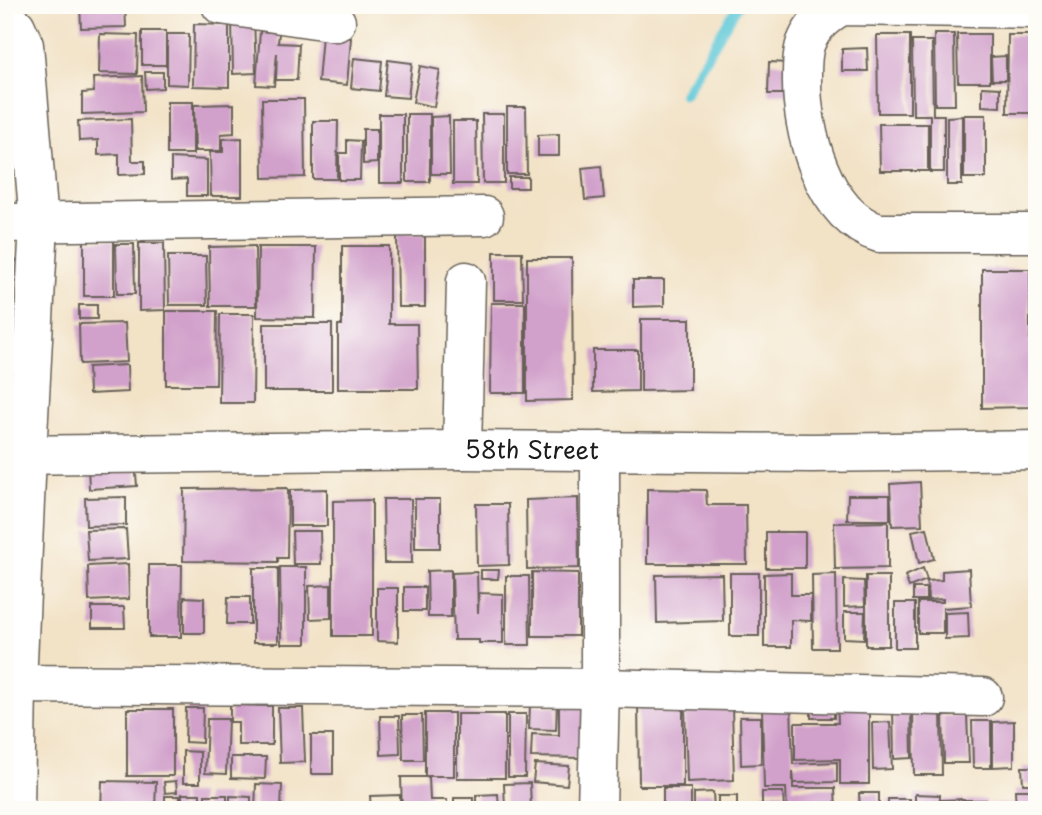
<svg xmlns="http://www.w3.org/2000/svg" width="1042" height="815" font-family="'Playpen Sans',sans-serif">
	<rect width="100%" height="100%" fill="#fdfcf7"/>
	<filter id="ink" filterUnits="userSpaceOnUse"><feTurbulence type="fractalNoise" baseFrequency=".0143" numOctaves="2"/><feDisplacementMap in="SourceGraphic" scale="14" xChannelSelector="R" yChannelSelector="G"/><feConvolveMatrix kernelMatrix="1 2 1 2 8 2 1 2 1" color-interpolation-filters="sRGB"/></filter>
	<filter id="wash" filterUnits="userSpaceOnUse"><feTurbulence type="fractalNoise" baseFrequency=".00686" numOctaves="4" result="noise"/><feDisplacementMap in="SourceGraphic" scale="28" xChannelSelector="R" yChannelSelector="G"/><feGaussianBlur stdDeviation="1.57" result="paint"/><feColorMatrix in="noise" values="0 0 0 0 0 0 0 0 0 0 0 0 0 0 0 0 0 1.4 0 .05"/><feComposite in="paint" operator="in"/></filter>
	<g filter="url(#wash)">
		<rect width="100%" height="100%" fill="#f2e2c6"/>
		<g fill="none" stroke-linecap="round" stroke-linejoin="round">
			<!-- stream -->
			<path stroke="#5dc8d7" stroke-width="10" d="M684 94 738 5"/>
		</g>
		<g id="blocks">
			<!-- building -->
			<g fill="#d1a0cb">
				<path d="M80 5H125L126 27 81 28Z"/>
				<path d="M232 18H254L256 73 233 74Z"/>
				<path d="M194 24 229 25V87L193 86Z"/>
				<rect x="142" y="31" width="24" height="34"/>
				<path d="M260 31 279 33 278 43 299 44 297 80H276L277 53 274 86 256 85Z"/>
				<path d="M100 34 138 35 137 74 99 73Z"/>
				<path d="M167 34H189L188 85 167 84Z"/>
				<path d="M934 34H954L955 105H935Z"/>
				<path d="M957 34H990V82H958Z"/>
				<path d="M322 35 351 38 347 85 318 82Z"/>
				<path d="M877 35H910V113H878Z"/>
				<path d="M1008 35H1036L1035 113H1007Z"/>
				<path d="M912 41H932L933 115H944V172H930V115H913Z"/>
				<path d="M867 48 868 71H842V49Z"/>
				<path d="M1006 56V80H992L991 57Z"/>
				<path d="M354 58 382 61 379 91 351 88Z"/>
				<path d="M388 60 412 63 408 98 384 96Z"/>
				<path d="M769 62 789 63 788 94H768Z"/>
				<path d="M420 66 440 70 434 107 413 102Z"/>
				<path d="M145 72H163V88L146 89Z"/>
				<path d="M142 76 143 112 82 114V93L94 92 93 78Z"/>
				<path d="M982 87 1000 88V107L982 106Z"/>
				<path d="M262 99H304L305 177 263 178Z"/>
				<rect x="167" y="102" width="26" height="52"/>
				<path d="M234 104V133L221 134V151H195L194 105Z"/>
				<path d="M507 107H526L527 174H507Z"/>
				<rect x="379" y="114" width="24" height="69"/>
				<rect x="407" y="114" width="23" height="68"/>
				<path d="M482 114H504V183H483Z"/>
				<rect x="964" y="115" width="22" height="63"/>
				<path d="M449 116 450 174H431V117Z"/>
				<path d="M962 116V185H947V117Z"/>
				<path d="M131 119 132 161H145V174L119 175V154L98 155V140L79 141 78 121Z"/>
				<path d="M313 121H338L337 179H313Z"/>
				<path d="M453 121H476L477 184H453Z"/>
				<path d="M879 124H928V171H880Z"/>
				<path d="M5 125H15L12 183H5Z"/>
				<rect x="1033" y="125" width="4" height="43"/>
				<path d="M363 129H377V163L363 164Z"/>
				<path d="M559 134V156H538V135Z"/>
				<path d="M242 138V196H211L210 152H223V139Z"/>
				<path d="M347 140 361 141 360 180H339V153H347Z"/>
				<path d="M171 158 207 160V196H187V179L171 180Z"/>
				<path d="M601 166 604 198 585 200 582 168Z"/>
				<rect x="509" y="177" width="19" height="11"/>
				<path d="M397 234H425V307H398Z"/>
				<rect x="84" y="240" width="30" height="56"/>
				<path d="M1033 242H1037V321H1034Z"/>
				<path d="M139 243H164L165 310 139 311Z"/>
				<path d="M116 244H134L135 294H117Z"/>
				<path d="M255 246 256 306H210L209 247Z"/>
				<path d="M342 246H389V324H417L418 389H338V325H342Z"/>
				<path d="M258 247H316L315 318 257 317Z"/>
				<path d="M494 252H522L523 300H494Z"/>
				<path d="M168 256H206L207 305H169Z"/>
				<path d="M527 258H572L573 400 527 401Z"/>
				<path d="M26 260V282H5V261Z"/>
				<path d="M982 269H1030V407L982 408Z"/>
				<path d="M633 280H664V306L633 307Z"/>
				<path d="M491 303H525V393H490Z"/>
				<rect x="79" y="305" width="18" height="14"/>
				<path d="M166 311H217L216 385H166Z"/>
				<path d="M220 314H254L253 403H219Z"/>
				<path d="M641 319H690V390L641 391Z"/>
				<path d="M125 323 127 362 80 364 79 324Z"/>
				<rect x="264" y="324" width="68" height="67"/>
				<path d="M5 335H12L10 396H5Z"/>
				<path d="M1033 337H1037V411H1032Z"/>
				<path d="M593 350H638V391L593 392Z"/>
				<path d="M127 365 128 392 89 394 88 367Z"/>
				<path d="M135 462 137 486 89 489 88 465Z"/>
				<path d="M920 482 922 525 892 526 890 484Z"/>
				<path d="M287 488 288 490 287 558H278V562L183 561 184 489Z"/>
				<path d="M327 489V526H290V490Z"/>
				<path d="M647 489 706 490 707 505H746L747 564H647Z"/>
				<path d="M848 495H890V520H847Z"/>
				<path d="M126 497V525L86 526 85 498Z"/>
				<path d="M578 498 579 568 527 569 526 500Z"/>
				<path d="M383 499H411L412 563H384Z"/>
				<rect x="415" y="499" width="25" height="49"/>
				<path d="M372 500V636H333V501Z"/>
				<path d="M476 504H508L509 565 477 566Z"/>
				<path d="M888 522V568L835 569 834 523Z"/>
				<path d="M927 528 934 559 919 563 912 531Z"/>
				<path d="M126 529 128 559 88 561 86 530Z"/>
				<path d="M292 531H320L321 564H293Z"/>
				<rect x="766" y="532" width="39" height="36"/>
				<path d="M128 564 129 599 89 601 88 566Z"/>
				<path d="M149 565H182L181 637H149Z"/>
				<path d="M280 567H306V644H281Z"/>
				<rect x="253" y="568" width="25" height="75"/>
				<path d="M923 568 927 580 909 587 905 576Z"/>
				<path d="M969 569 971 606 943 608V633H918V602H943V599L928 600 927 581 942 580V571Z"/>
				<path d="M451 570V617H428L427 571Z"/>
				<path d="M481 570H499L498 579H481Z"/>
				<path d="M477 572 478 613 479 593 503 594V643H479V640H454L452 573Z"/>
				<path d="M532 572 578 573V636H532Z"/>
				<rect x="730" y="573" width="29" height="63"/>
				<path d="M791 573V595H811V621L791 620V647H764V574Z"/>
				<path d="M722 574 723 621 657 623 656 575Z"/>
				<path d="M836 574 837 648H813L812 575Z"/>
				<path d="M506 576H529L530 645H506Z"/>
				<rect x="866" y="576" width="23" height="70"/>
				<path d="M844 580 864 581 865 606 844 607Z"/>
				<path d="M331 585V618L310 619 309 586Z"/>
				<rect x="404" y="587" width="21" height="24"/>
				<path d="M377 588H398V642L377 641Z"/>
				<rect x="913" y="588" width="13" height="12"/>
				<path d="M184 597 204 598V633H184Z"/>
				<path d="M228 597H250V624H227Z"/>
				<rect x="895" y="603" width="20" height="45"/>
				<path d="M92 607H124L125 628H92Z"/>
				<path d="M844 612H865L864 639 844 638Z"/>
				<path d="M968 612 969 638 945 639V613Z"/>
				<path d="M638 698H683V786H639Z"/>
				<rect x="811" y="699" width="23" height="19"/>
				<path d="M837 700H869V784H840V759L795 760V723H838Z"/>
				<path d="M559 704 585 705 583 758 531 757 532 734 559 735Z"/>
				<path d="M230 705 272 706V745H238V722H230Z"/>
				<path d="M530 705 557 706 556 730 529 729Z"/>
				<path d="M762 705H791L793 764 837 762V782L794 783 793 771V788H835L836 810H787L786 788H764Z"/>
				<path d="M941 705 942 775H914L913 706Z"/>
				<path d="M732 707 734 780 687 782 685 708Z"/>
				<path d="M911 707 912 758 894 759 893 708Z"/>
				<path d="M186 708H203L202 743 185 742Z"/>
				<path d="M278 708H303L305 762 280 763Z"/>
				<rect x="127" y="709" width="46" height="67"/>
				<rect x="425" y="713" width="29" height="63"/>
				<rect x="457" y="714" width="48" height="64"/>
				<path d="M508 714H526L525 777H508Z"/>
				<path d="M402 715H422L423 760H403Z"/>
				<path d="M380 716H399L400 754 381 755Z"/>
				<path d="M943 716H967L969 763H944Z"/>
				<path d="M740 717H761V764L741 765Z"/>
				<path d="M207 719H228L226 774 205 773Z"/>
				<path d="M972 721H991V768H973Z"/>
				<path d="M1014 721V766L993 767V722Z"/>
				<path d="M890 722 892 769 873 770 872 723Z"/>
				<rect x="311" y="735" width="22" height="39"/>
				<path d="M183 751 200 752V783H183Z"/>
				<path d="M231 757H266L265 779 231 778Z"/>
				<path d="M535 764 569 766 567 785 533 782Z"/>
				<path d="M1022 767H1037V784H1023Z"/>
				<path d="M401 777H429L430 800H447V810H402Z"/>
				<path d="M102 781 156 782 155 810H101Z"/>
				<path d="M176 781 177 792 165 793 164 782Z"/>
				<path d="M530 783 531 807 505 808 504 784Z"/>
				<path d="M256 784 282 785 281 810H255Z"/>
				<rect x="663" y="788" width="28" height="22"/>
				<path d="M1015 790H1037V810H1016Z"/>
				<path d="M713 792 714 810H694V793Z"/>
				<path d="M762 792H783L784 810H762Z"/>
				<path d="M859 793H879V810H860Z"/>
				<rect x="182" y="794" width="18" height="16"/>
				<path d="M498 794 499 810H476V795Z"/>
				<path d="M915 794 940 795 939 810H915Z"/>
				<rect x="205" y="795" width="22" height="15"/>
				<path d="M400 795V810H371L370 796Z"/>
				<rect x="165" y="796" width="15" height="14"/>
				<path d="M230 796 251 797V810H230Z"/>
				<rect x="718" y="796" width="19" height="14"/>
				<rect x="454" y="798" width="19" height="12"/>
				<path d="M888 799H910L911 810H888Z"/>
				<path d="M964 799V810H941V800Z"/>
				<rect x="966" y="800" width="20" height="10"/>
				<path d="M1013 803V810H989V804Z"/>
				<path d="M858 805V810H839V806Z"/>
			</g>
		</g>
	</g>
	<g filter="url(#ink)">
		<use href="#blocks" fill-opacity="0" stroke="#676158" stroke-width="2"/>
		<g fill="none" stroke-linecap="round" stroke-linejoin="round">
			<defs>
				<g id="street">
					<path d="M221 5 336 22"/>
					<path d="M1037 9 841 6C827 14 814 24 807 40 802 50 802 66 802 77 801 130 822 215 879 233H1037"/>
					<path d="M5 21 16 27 24 45 39 223 27 455"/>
					<path d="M5 223 484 216"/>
					<path d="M462 450 466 281"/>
					<path d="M5 684 600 688 983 697"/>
					<path d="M597 810 600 688V451"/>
				</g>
				<g id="secondary">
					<path id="s1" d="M5 455 462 450 812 453 1037 450"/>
					<path d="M15 810 17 685 27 455"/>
				</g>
			</defs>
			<!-- street casing -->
			<use href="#street" stroke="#676158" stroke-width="41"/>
			<!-- secondary casing -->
			<use href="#secondary" stroke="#676158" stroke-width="41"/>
			<!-- street -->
			<use href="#street" stroke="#fff" stroke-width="38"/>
			<!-- secondary -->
			<use href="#secondary" stroke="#fff" stroke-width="38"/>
		</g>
	</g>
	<g text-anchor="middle" stroke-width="6" stroke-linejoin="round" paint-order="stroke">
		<!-- street labels -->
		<g font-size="24" fill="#1c1c1c" stroke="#fdfcf7">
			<text dy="8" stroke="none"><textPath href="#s1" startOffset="527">58th Street</textPath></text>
		</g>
	</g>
	<!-- margin -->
	<rect width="1042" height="815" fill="none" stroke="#fdfcf7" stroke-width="28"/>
</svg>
